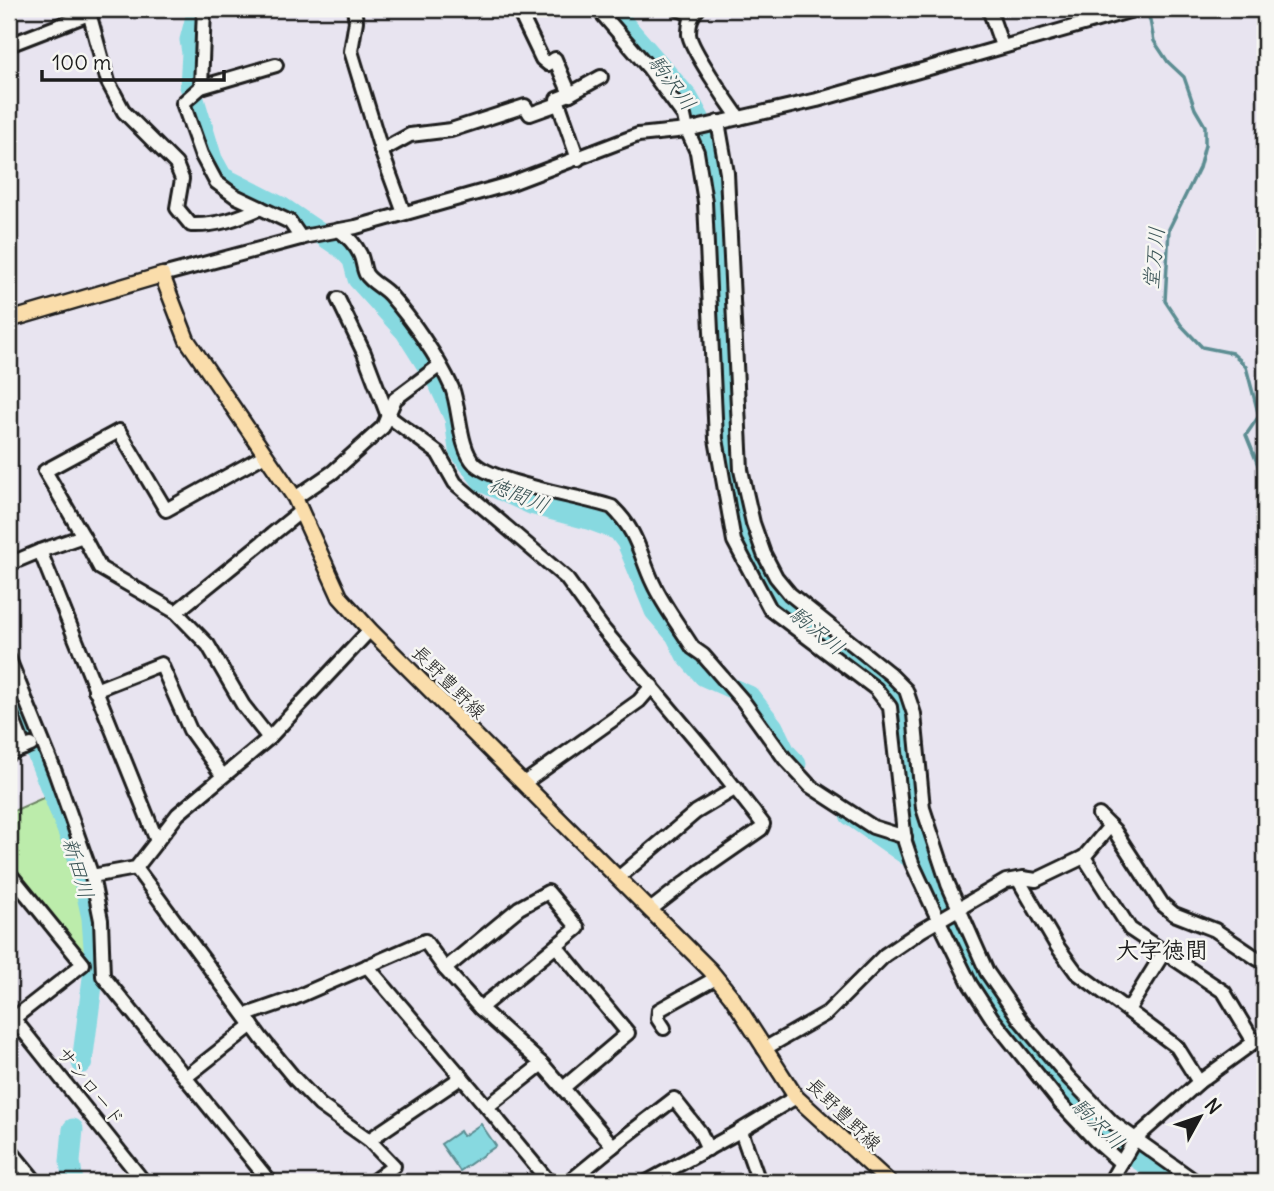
<svg xmlns="http://www.w3.org/2000/svg" width="1274" height="1191" font-family="Delius,'Klee One',sans-serif">
	<rect width="100%" height="100%" fill="#e8e4f0"/>
	<filter id="ink" filterUnits="userSpaceOnUse"><feTurbulence type="fractalNoise" baseFrequency=".0143" numOctaves="2"/><feDisplacementMap in="SourceGraphic" scale="14" xChannelSelector="R" yChannelSelector="G"/><feConvolveMatrix kernelMatrix="1 2 1 2 8 2 1 2 1" color-interpolation-filters="sRGB"/></filter>
	<g filter="url(#ink)">
		<!-- green -->
		<path fill="#bcecab" stroke="#6c8464" stroke-width="2" d="M45 797 68 856 83 911 87 966 9 868V813Z"/>
		<!-- water -->
		<path fill="#87d9e0" stroke="#5c8d92" stroke-width="2" d="M481 1124 496 1146 460 1171 441 1144 460 1131 463 1136Z"/>
		<g fill="none" stroke-linecap="round" stroke-linejoin="round">
			<!-- stream -->
			<path stroke="#5c8d92" stroke-width="3.5" d="M1145 9 1150 20 1154 41 1168 62 1184 77 1195 109 1205 126V145L1199 168 1169 229 1165 301 1181 325 1202 347 1232 353 1240 360 1246 367 1259 416 1246 435 1265 482"/>
			<!-- river -->
			<g stroke="#87d9e0" stroke-width="21">
				<path d="M198 9 190 40 192 53 190 86 212 159 222 177 281 207 343 249 353 260 358 279 406 332 439 384 455 419 459 450 483 482 531 504 588 519 618 530 627 542 655 611 676 635 686 655 704 676 749 696 773 727 785 752 796 764"/>
				<path d="M611 9 688 98 699 118 718 198V263L723 310 730 470 739 511 751 549 772 593 821 638 883 681 904 715 905 759 926 850 980 975 1059 1086 1116 1145 1174 1182"/>
				<path d="M9 683 79 859 92 918 95 962 82 1063"/>
				<path d="M850 815 924 867"/>
				<path d="M73 1129 70 1162 73 1182"/>
			</g>
			<defs>
				<g id="minor">
					<path d="M88 9 108 82 124 112 176 164 182 179 177 208 191 225C217 226 238 218 261 208"/>
					<path d="M204 9 201 87 183 103 201 154 216 182 235 196 290 222 301 238"/>
					<path d="M354 9 356 21 351 51 382 153 404 213"/>
					<path d="M518 9 542 59 548 64 555 59 570 94 557 99 578 159"/>
					<path d="M598 9 648 67 684 116 687 130 697 152 705 202 716 439 734 541 770 609 876 689 890 707 905 842 912 863 939 921 970 984 992 1018 1061 1104 1095 1140 1121 1163"/>
					<path d="M679 9 692 15"/>
					<path d="M698 9C691 15 689 24 689 34 690 48 729 104 739 118"/>
					<path d="M989 9 1002 46"/>
					<path d="M9 45 89 14"/>
					<path d="M201 87 276 65"/>
					<path d="M570 94 601 77"/>
					<path d="M718 122 727 173 741 470 753 523 764 554 776 577 790 594 890 674 906 690 914 714 923 808 948 884 987 972 1021 1021 1069 1078 1113 1123 1196 1182"/>
					<path d="M381 151 410 135 451 130 525 106 530 114 558 104"/>
					<path d="M339 230C347 236 355 244 360 254 363 260 363 268 366 274 372 283 383 287 390 295 412 320 438 357 452 388 460 408 459 449 475 464 498 484 579 496 612 507 638 532 639 553 653 583 663 605 680 627 693 648L703 655 743 701 785 759 810 786 873 827 905 837"/>
					<path d="M162 275 308 236 356 227 509 184 638 135 687 130 817 100 1136 9"/>
					<path d="M338 299 364 353 388 416 438 453 455 483 566 578 603 629 709 755 763 824 761 829 699 872 650 910"/>
					<path d="M295 498 333 472 383 427 395 399 439 366"/>
					<path d="M83 536 100 568 176 612 301 511"/>
					<path d="M40 551 83 536 45 471 119 431 166 510 265 455"/>
					<path d="M9 564 40 551 157 841"/>
					<path d="M176 612 208 645 243 705 269 738"/>
					<path d="M9 659 55 772 92 876 101 920 103 976 270 1182"/>
					<path d="M95 690 161 664 190 730 222 775"/>
					<path d="M9 709 24 748"/>
					<path d="M9 754 31 745"/>
					<path d="M524 783 639 701 652 686"/>
					<path d="M1099 815 1114 830 1162 904 1174 914 1215 930 1258 959"/>
					<path d="M1084 857 1130 929 1224 992 1254 1042 1199 1082 1135 1139 1110 1182"/>
					<path d="M136 868 262 1039 295 1079 320 1105 369 1140 394 1166 372 1182"/>
					<path d="M9 873 83 964 9 1022"/>
					<path d="M92 876 136 868 178 814 269 738 370 630"/>
					<path d="M618 878 696 812 736 788"/>
					<path d="M1018 879 1057 946 1076 972 1177 1047 1199 1082"/>
					<path d="M556 946 628 1033 563 1088"/>
					<path d="M367 966 487 1107"/>
					<path d="M445 969 519 908 548 892 578 928 480 1008"/>
					<path d="M1128 1010 1164 952"/>
					<path d="M9 1013 144 1182"/>
					<path d="M246 1015 292 999 425 941 445 969 480 1008 542 1064 613 1146 569 1182"/>
					<path d="M664 1028 658 1019 659 1010 716 978"/>
					<path d="M764 1049 827 1013 885 955 922 930 1006 881 1023 878 1036 880 1084 857 1110 826"/>
					<path d="M542 1064 487 1107 549 1182"/>
					<path d="M186 1077 252 1025"/>
					<path d="M741 1131 758 1179 762 1182"/>
					<path d="M369 1140 462 1077"/>
					<path d="M613 1146 674 1099 700 1132 708 1149"/>
					<path d="M9 1149 36 1182"/>
					<path d="M647 1182 738 1132 796 1097"/>
				</g>
				<path id="major" d="M9 320 162 275 187 340 295 498 340 597 370 630 710 970 731 996 796 1097 889 1182"/>
			</defs>
			<!-- minor casing -->
			<use href="#minor" stroke="#1c1c1c" stroke-width="18"/>
			<!-- major casing -->
			<use href="#major" stroke="#1c1c1c" stroke-width="19"/>
			<!-- minor -->
			<use href="#minor" stroke="#f6f6f2" stroke-width="12"/>
			<!-- major -->
			<use href="#major" stroke="#faddab" stroke-width="14"/>
		</g>
	</g>
	<g text-anchor="middle" stroke-width="5" stroke-linejoin="round" paint-order="stroke">
		<!-- street labels -->
		<g font-size="19" fill="#1c1c1c" stroke="#f6f6f2">
			<text transform="translate(449 682) rotate(45)" y="7">長野豊野線</text>
			<text transform="translate(91 1086) rotate(51)" y="7">サンロード</text>
			<text transform="translate(844 1114) rotate(44)" y="7">長野豊野線</text>
		</g>
		<!-- water labels -->
		<g font-size="21" font-style="italic" fill="#3c5557" stroke="#f6f6f2">
			<text transform="translate(672 83) rotate(53)" y="7">駒沢川</text>
			<text transform="translate(1154 258) rotate(-84)" y="7">堂万川</text>
			<text transform="translate(519 495) rotate(23)" y="7">徳間川</text>
			<text transform="translate(817 631) rotate(39)" y="7">駒沢川</text>
			<text transform="translate(78 868) rotate(74)" y="7">新田川</text>
			<text transform="translate(1098 1124) rotate(44)" y="7">駒沢川</text>
		</g>
		<!-- quarter labels -->
		<g font-size="23" font-weight="bold" fill="#1c1c1c" stroke="#f6f6f2">
			<text x="1162" y="958">大字徳間</text>
		</g>
	</g>
	<!-- margin -->
	<rect width="1274" height="1191" fill="none" stroke="#f6f6f2" stroke-width="35"/>
	<rect x="18" y="18" width="1239" height="1156" fill="none" stroke="#1c1c1c" stroke-width="2.5" filter="url(#ink)"/>
	<!-- north arrow -->
	<g transform="translate(1200 1117) rotate(50)" stroke="#f6f6f2" stroke-width="5" paint-order="stroke">
	<path d="M0-5L12 26L0 18L-12 26Z" fill="#1c1c1c"/>
	<text y="-10" font-size="19" font-weight="bold" text-anchor="middle" fill="#1c1c1c">N</text>
	</g>
	<!-- scale -->
	<path d="M42 70v10h182v-10" fill="none" stroke="#1c1c1c" stroke-width="3.5"/>
	<text x="52" y="70" font-size="21" fill="#1c1c1c" stroke="#f6f6f2" stroke-width="5" paint-order="stroke">100 m</text>
</svg>
